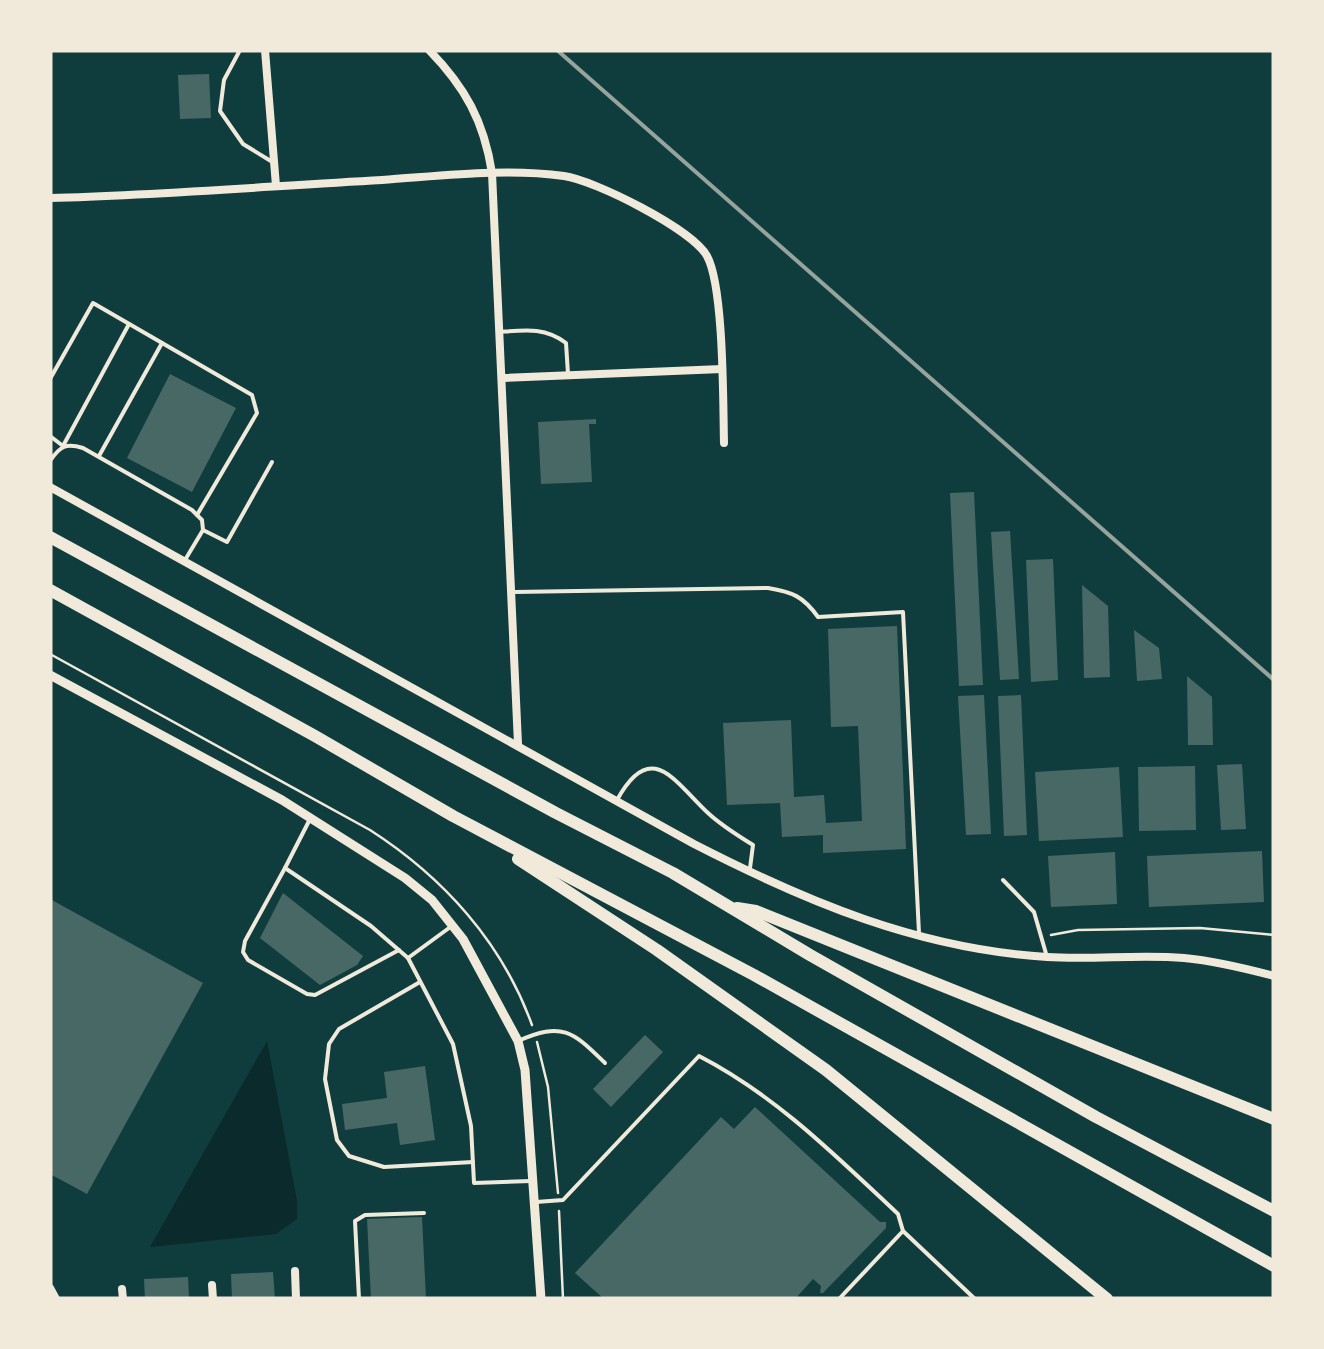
<svg xmlns="http://www.w3.org/2000/svg" width="1324" height="1349" font-family="'Noto Serif',serif">
	<rect width="100%" height="100%" fill="#0f3d3e"/>
	<!-- water -->
	<path fill="#0a2a2b" d="M267 1041 297 1201V1219L276 1234 150 1247Z"/>
	<!-- building -->
	<g fill="#486865">
		<path d="M209 74 211 118 180 119 178 75Z"/>
		<path d="M170 374 236 408 192 492 127 458Z"/>
		<path d="M596 419V424H589L592 482 541 484 538 422Z"/>
		<path d="M974 492 983 685 959 686 950 493Z"/>
		<path d="M1010 531 1019 679 1000 680 991 532Z"/>
		<path d="M1053 559 1058 680 1031 682 1026 560Z"/>
		<path d="M1082 585 1108 606 1110 677 1084 678Z"/>
		<path d="M897 626 906 849 823 853V835L782 837 780 803 727 805 723 723 791 720 794 797 824 795 826 823 862 821 858 726 831 727 828 629Z"/>
		<path d="M1134 630 1159 648 1162 679 1137 681Z"/>
		<path d="M1187 676 1212 697 1213 745H1188Z"/>
		<path d="M984 695 991 834 966 835 958 696Z"/>
		<path d="M1021 695 1027 835 1004 836 998 696Z"/>
		<path d="M1242 764 1246 829 1221 830 1217 765Z"/>
		<path d="M1195 766 1196 830 1139 831 1138 767Z"/>
		<path d="M1119 767 1123 837 1039 841 1035 772Z"/>
		<path d="M1262 851 1264 902 1149 907 1147 856Z"/>
		<path d="M1115 852 1117 904 1051 907 1048 856Z"/>
		<path d="M283 893 363 956 357 965 320 985 260 938Z"/>
		<path d="M50 899 203 983 87 1194 50 1174Z"/>
		<path d="M645 1035 663 1052 611 1107 593 1089Z"/>
		<path d="M425 1066 435 1140 400 1145 397 1123 345 1130 342 1104 387 1098 384 1072Z"/>
		<path d="M755 1107 880 1222H886V1228L823 1293H820L821 1286 813 1279 795 1299H604L575 1273 721 1117 734 1129Z"/>
		<path d="M422 1217 426 1299H371L367 1219Z"/>
		<path d="M273 1272 275 1299H232L231 1274Z"/>
		<path d="M188 1277 189 1299H145L144 1279Z"/>
	</g>
	<g fill="none" stroke-linecap="round" stroke-linejoin="round">
		<!-- path -->
		<g stroke="#f1e9da" stroke-width="2.5">
			<path d="M50 654 370 830C443 877 502 942 532 1025"/>
			<path d="M1051 935 1078 930 1200 928 1274 935"/>
			<path d="M537 1042 548 1087 558 1193"/>
			<path d="M559 1211 563 1299"/>
		</g>
		<!-- service -->
		<g stroke="#f1e9da" stroke-width="4">
			<path d="M240 50 224 80 220 111 243 144 274 163"/>
			<path d="M500 332C525 330 545 327 566 343L568 374"/>
			<path d="M50 379 93 303 252 395 257 413 197 515"/>
			<path d="M50 436 63 446 129 324"/>
			<path d="M99 456 162 343"/>
			<path d="M50 461C60 446 66 443 83 448L192 510 202 520 203 530 185 560"/>
			<path d="M203 530 227 542 272 462"/>
			<path d="M514 592 768 588C792 592 803 596 818 617L903 612 919 933"/>
			<path d="M617 800C651 738 674 781 708 813 722 826 737 835 753 845L750 868"/>
			<path d="M309 821 285 868 371 926 408 958"/>
			<path d="M285 868 245 941 243 952 248 960 307 994 315 995 399 950"/>
			<path d="M1003 880 1034 912 1047 957"/>
			<path d="M449 928 408 958 453 1044 471 1126 474 1183 531 1181"/>
			<path d="M420 982 339 1029 329 1044 325 1079 337 1140 349 1156 384 1167 473 1162"/>
			<path d="M518 1041C563 1021 573 1032 605 1063"/>
			<path d="M536 1202 563 1200 699 1056C775 1095 836 1156 898 1214L903 1231"/>
			<path d="M359 1299 355 1221 365 1215 424 1213"/>
			<path d="M839 1299 903 1231 975 1299"/>
		</g>
		<!-- minor -->
		<g stroke="#f1e9da" stroke-width="8">
			<path d="M265 50 276 186"/>
			<path d="M429 50C465 87 484 121 492 173L518 744"/>
			<path d="M50 198C161 195 272 186 382 180 442 176 504 168 564 176 594 180 692 229 707 256 724 287 723 403 724 443"/>
			<path d="M502 378 722 369"/>
			<path d="M50 487 694 844C807 902 919 949 1047 957 1093 960 1139 954 1184 958 1215 961 1244 968 1274 976"/>
			<path d="M295 1271 296 1299"/>
			<path d="M212 1285 213 1299"/>
			<path d="M50 1288 56 1299"/>
			<path d="M122 1289 123 1299"/>
		</g>
		<!-- tertiary -->
		<path stroke="#f1e9da" stroke-width="9" d="M50 675 282 800 405 878 432 900 463 939 518 1041 525 1070 541 1299"/>
		<!-- motorway -->
		<g stroke="#f1e9da" stroke-width="12">
			<path d="M50 537 556 813 673 873 810 955 1096 1117 1274 1211"/>
			<path d="M50 590 315 736 453 816 754 975 1274 1266"/>
			<path d="M518 859 657 950 826 1070 1107 1299"/>
			<path d="M737 908 756 911 1274 1119"/>
		</g>
		<!-- rail -->
		<path stroke="#97a49c" stroke-width="4" d="M557 50 1274 680"/>
	</g>
	<!-- border -->
	<rect width="1324" height="1349" fill="none" stroke="#f1e9da" stroke-width="105"/>
</svg>
